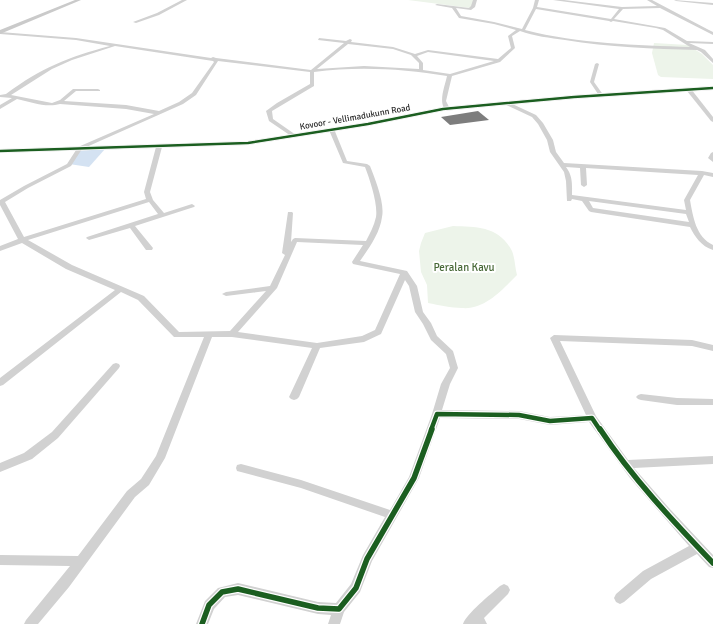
<svg xmlns="http://www.w3.org/2000/svg" width="713" height="624" font-family="Signika,sans-serif">
	<rect width="100%" height="100%" fill="#fff"/>
	<!-- green -->
	<g fill="#edf4ea">
		<path d="M408 0H475L470 8Z"/>
		<path d="M654 43 688 45 702 54 713 65V79L661 77 658 75 652 53Z"/>
		<path d="M453 226C477 227 499 226 512 251 515 258 515 268 517 275 502 290 485 310 462 308 451 308 439 305 428 303L427 285 421 272 419 251 421 243 425 233Z"/>
	</g>
	<!-- water -->
	<path fill="#d4e2f2" d="M105 149 89 167 69 164 77 151Z"/>
	<!-- building -->
	<path fill="#7d7d7d" d="M478 111 489 120 450 125 441 117Z"/>
	<g fill="none" stroke-linecap="round" stroke-linejoin="round">
		<!-- minor -->
		<g fill="#d1d1d1" fill-rule="evenodd">
			<path d="M182 0H187L159 15 136 23 133 22 157 13Z"/>
			<path d="M473 0H477L475 7 471 10 456 8 461 16 494 22 522 29 533 8 535 0H539L537 7 611 19 619 9 553 0H564L622 7 657 6 647 0H652L707 29 713 32V35L660 8 623 9 614 19 665 28 687 41 713 42V44L689 43 705 50 713 59V63L701 52 697 50C653 49 609 47 565 40 550 38 534 36 520 31L512 36 515 48 500 62 452 76 446 101 450 109 447 111C437 104 445 86 447 76 404 69 359 66 314 72V86L272 111 273 119 296 135 297 136 294 138 269 121 266 111 277 103 310 84V72L218 61 196 95 183 104 82 149 71 166 28 188 5 202 24 237 146 199 144 192 156 147 161 146 162 147 150 192 153 200 164 213 192 204 195 206 194 207 135 226 153 248 152 250H146L130 228 89 240 86 238 87 237 158 214 149 202 28 240 72 265 144 296 179 332 230 331 266 291 226 296 222 294 226 292 270 286 285 255 282 253 288 212H292L293 213 291 242 293 239 295 238 366 241C370 233 374 226 376 217 378 204 370 180 365 167L343 163 329 130 334 129 347 161 367 164 370 166C375 179 385 203 382 217 380 233 369 248 360 261L407 271 417 286 423 312 431 323 437 336 453 351 458 368 450 384 442 410 519 411 550 417 586 415 550 338 554 335 692 340 713 345V351L692 346 560 341 596 416 628 460 713 456V464L634 468 669 508 713 555V568L709 567 697 554 651 579 624 602 620 604 616 602 614 598 616 594 643 571 689 546 630 478 589 422 550 425 519 419 440 418 419 478 372 561 360 592 344 612 340 624H328L331 615 318 614 238 595 225 597 214 609 208 624H196L205 601 218 588 238 583 318 602 336 603 351 584 363 555 385 517 301 488 241 472 237 471 236 468 237 465 241 464 301 480 390 510 409 477 432 414 441 384 450 368 446 354 431 340 423 324 415 312 409 286 405 280 381 334 364 342 320 348 299 397 297 399 294 400 291 399 289 397 312 348 232 337H212L165 458 149 485 135 497 69 587 38 624H24L26 620 70 566 0 565V555L78 556 127 491 141 479 156 456 204 337H174L138 300 121 292 3 385 0 386V378L115 290 66 269 22 243 0 251V246L18 239 0 205V200L24 186 67 164 78 147 154 114 126 109 60 104C46 108 31 102 17 99L0 109V105L12 98 0 97V95L6 94C41 68 68 57 110 46L76 40 0 34V32L76 38 211 58 213 57 216 58 311 70 344 43 318 40 319 38 346 41 350 39 352 40 351 42 393 47 415 54 428 50 498 59 511 48 508 36 516 30 494 24 459 18 452 8 435 5 437 4 469 8 471 6ZM536 9 609 21 611 22 613 21 656 28 663 30 690 47C636 45 579 44 525 30ZM348 44 393 49 411 55 419 63V69L364 66 317 69ZM115 46 213 61 214 62 192 93 179 102 159 111 126 105 64 101 76 91H100V90L98 89H73L60 100 52 103 11 95 52 69 72 60ZM428 52 494 61 450 74 423 70V63L417 56ZM297 242 363 245 352 262 353 264 400 274 375 330 362 336 317 343 238 332 277 288Z"/>
			<path d="M674 0 713 3V5L676 1Z"/>
			<path d="M597 63 599 64 594 82 604 96 602 97H600L590 82 595 64Z"/>
			<path d="M687 89H691L713 117V122L711 121 687 91Z"/>
			<path d="M504 102H508L536 115 543 123 553 140 556 152 564 163 702 171 713 173V177L704 175 690 200C693 217 696 237 713 245V250C701 246 695 237 690 227L591 212 589 211 582 201 572 199 571 201H567L566 181 564 172 550 152 547 140 538 124 532 117 504 104ZM566 167 580 168 581 185 584 187 587 185 586 168 698 175 684 200 686 210 572 195C572 185 573 176 566 167ZM589 201 686 214 689 222 593 208Z"/>
			<path d="M713 152V162L708 158 711 153Z"/>
			<path d="M116 363 119 364 120 366 119 368 58 438 32 459 0 472V463L24 453 52 432 113 364Z"/>
			<path d="M641 394 677 398 713 399V405H677L641 400 638 399 636 397 638 395Z"/>
			<path d="M504 584 508 586 510 590 508 594 484 618 487 624H463C467 613 490 595 500 586Z"/>
		</g>
		<!-- tertiary -->
		<path fill="#d1d1d1" fill-rule="evenodd" d="M713 86V90L574 99 443 111 368 126 248 145 0 153V149L248 141 368 122 443 107 574 95Z"/>
		<!-- secondary -->
		<path fill="#cacaca" fill-rule="evenodd" d="M75 0H81L0 34V30Z"/>
		<defs>
			<path id="cycleway-far2" d="M0 151 248 143 368 124 443 109 574 97 713 88"/>
			<path id="cycleway-far1" d="M431 430 437 414 519 415 550 421 592 418 600 430"/>
			<g id="cycleway">
				<path d="M600 429C632 478 673 521 713 563"/>
				<path d="M202 624 209 605 222 592 238 589 318 608 339 609 356 588 367 559 414 478 432 429"/>
			</g>
		</defs>
		<!-- cycleway-far2 casing -->
		<use href="#cycleway-far2" stroke="#fff" stroke-width="4"/>
		<!-- cycleway-far1 casing -->
		<use href="#cycleway-far1" stroke="#fff" stroke-width="7"/>
		<!-- cycleway casing -->
		<use href="#cycleway" stroke="#fff" stroke-width="8"/>
		<!-- cycleway-far2 -->
		<use href="#cycleway-far2" stroke="#1b5e20" stroke-width="2.5"/>
		<!-- cycleway-far1 -->
		<use href="#cycleway-far1" stroke="#1b5e20" stroke-width="4.5"/>
		<!-- cycleway -->
		<use href="#cycleway" stroke="#1b5e20" stroke-width="5.5"/>
	</g>
	<g text-anchor="middle" stroke-width="4" stroke-linejoin="round" paint-order="stroke">
		<!-- far-street labels -->
		<g font-size="9" fill="#2c2c2c" stroke="#fff">
			<text transform="translate(355 117) rotate(-10)" y="3">Kovoor - Vellimadukunn Road</text>
		</g>
		<!-- park labels -->
		<g font-size="11" fill="#486937" stroke="#fff">
			<text x="464" y="271">Peralan Kavu</text>
		</g>
	</g>
</svg>
